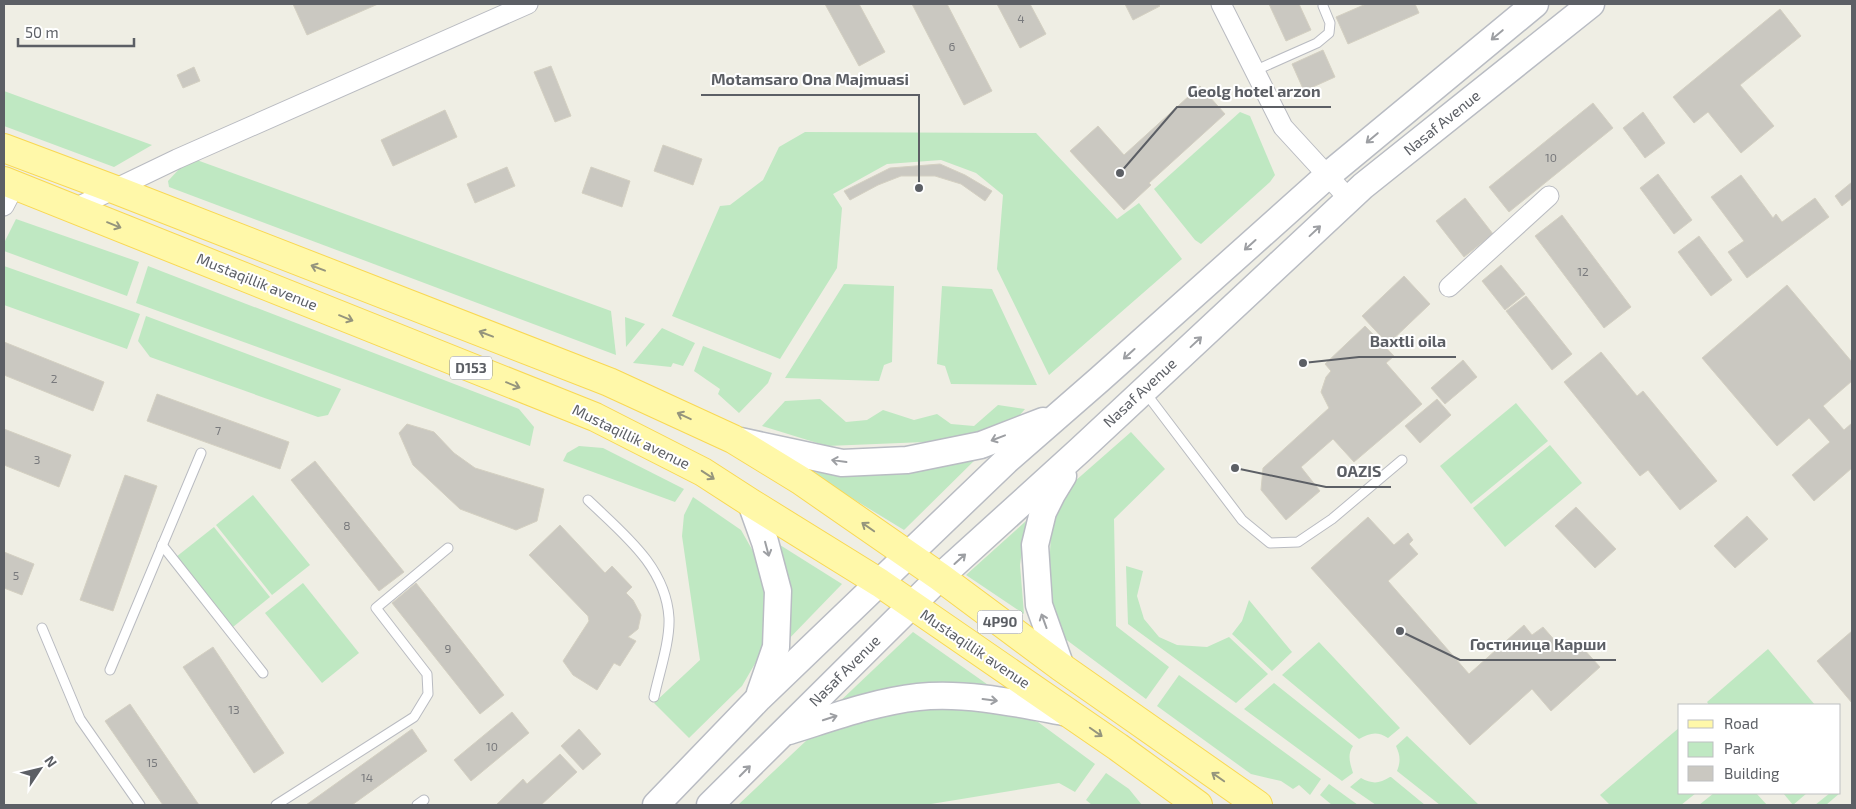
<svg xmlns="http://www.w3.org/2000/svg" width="1856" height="809" font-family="'Exo 2',sans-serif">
	<rect width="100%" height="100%" fill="#efeee4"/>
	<!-- green -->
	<g fill="#bfe8c2">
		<path d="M4 91 152 145 114 167 4 126Z"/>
		<path d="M1240 112 1250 116 1275 175 1270 182 1201 244 1195 240 1154 189Z"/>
		<path d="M805 132 1036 133 1117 219 1139 203 1182 259 1049 375 997 269 1003 195 976 173 941 160 887 164 833 194 842 208 837 268 780 359 672 316 720 206 730 205 763 180 779 147Z"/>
		<path d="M194 159 611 311 616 355 169 187 168 181 181 167Z"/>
		<path d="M16 219 139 262 127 296 4 251V243Z"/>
		<path d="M4 266 140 314 127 349 4 305Z"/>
		<path d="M148 266 519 409 534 427 530 446 136 303Z"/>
		<path d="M844 284 894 286 892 362 884 365 879 381 785 378Z"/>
		<path d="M942 286 992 289 1037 385 951 384 945 366 937 364Z"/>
		<path d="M146 316 341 389 328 415 318 417 150 357 138 341Z"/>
		<path d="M625 317 645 324 626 347Z"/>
		<path d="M662 328 695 343 683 366 673 363 671 367 633 363Z"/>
		<path d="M703 346 772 373 768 383 739 413 718 394 720 389 694 371Z"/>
		<path d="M820 399 846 422 867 420 883 410 914 420 937 414 951 424 974 426 998 405 1025 409 1012 424 987 433 925 442 827 446 762 426 785 401Z"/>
		<path d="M1516 403 1548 441 1471 504 1440 466Z"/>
		<path d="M1131 432 1165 469 1114 519 1116 626 1169 667 1146 699 1064 638 1053 611 1049 568 1052 518 1066 489Z"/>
		<path d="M1550 445 1582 483 1505 547 1473 508Z"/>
		<path d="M579 446 603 448 684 489 675 502 563 461 567 453Z"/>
		<path d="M982 453 904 530 809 472 879 475 907 474Z"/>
		<path d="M253 495 310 565 272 595 216 525Z"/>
		<path d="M693 497 741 530 758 560 769 595V630L760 655 742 686 689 738 654 703 700 660 682 536 684 515Z"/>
		<path d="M1026 521 1020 565 1024 614 966 575Z"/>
		<path d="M214 527 270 597 233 627 176 557Z"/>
		<path d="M772 540 842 584 782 646Z"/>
		<path d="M1126 566 1143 571 1137 596 1144 619 1159 637 1177 645 1207 647 1229 637 1268 674 1236 703 1128 624Z"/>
		<path d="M303 583 359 653 322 683 265 613Z"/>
		<path d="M1249 600 1292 652 1272 671 1232 634 1242 621Z"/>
		<path d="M913 632 1001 694 835 706Z"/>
		<path d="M1319 642 1400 728 1388 738C1377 731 1370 733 1359 739L1282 675Z"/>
		<path d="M1768 649 1815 705H1709L1707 702Z"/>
		<path d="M1179 675 1321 779 1310 795 1299 785 1293 789 1281 781 1251 774 1157 706Z"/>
		<path d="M1274 683 1353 746C1347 755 1350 763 1353 773L1342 781 1244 709Z"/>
		<path d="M955 705 1002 712 1038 722 1095 764 1075 792 1059 783 925 805H738L808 739 856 721 908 708Z"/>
		<path d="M1680 727V793H1696L1681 805H1610L1600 795Z"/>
		<path d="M1407 736 1479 805H1440L1397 771C1401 761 1400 755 1396 746Z"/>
		<path d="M1106 773 1129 789 1142 805H1092L1086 800Z"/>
		<path d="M1390 777H1391L1425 805H1376L1350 787 1361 778C1372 784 1379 784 1390 777Z"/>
		<path d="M1329 784 1358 805H1332L1320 795Z"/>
		<path d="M1714 793H1756L1767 805H1699Z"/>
		<path d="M1783 793H1807L1793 805Z"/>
		<path d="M1830 793H1840L1826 805H1815Z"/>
	</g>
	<!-- building -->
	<g fill="#cac8c1" stroke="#d4d0c2">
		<path d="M293 4H378L307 35Z"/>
		<path d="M825 4H859L885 52 859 66Z"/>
		<path d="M912 4H947L992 91 964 105Z"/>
		<path d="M997 4H1030L1046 34 1020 48Z"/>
		<path d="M1125 4H1158L1160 6 1133 20Z"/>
		<path d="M1269 4H1299L1311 30 1286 41Z"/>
		<path d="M1366 4H1415L1419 13 1348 44 1336 17Z"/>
		<path d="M1780 9 1801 36 1740 85 1774 126 1741 153 1708 112 1694 123 1673 97Z"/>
		<path d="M1323 50 1335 77 1304 91 1292 64Z"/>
		<path d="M551 66 571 116 555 122 534 72Z"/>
		<path d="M194 67 200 81 183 88 177 75Z"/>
		<path d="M1200 86 1225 114 1149 183 1151 185 1124 210 1070 151 1098 126 1124 155Z"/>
		<path d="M1593 103 1613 128 1509 212 1489 187Z"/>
		<path d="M445 110 457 137 393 166 381 140Z"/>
		<path d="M1643 112 1665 143 1645 158 1623 128Z"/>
		<path d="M663 145 702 159 693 185 654 171Z"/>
		<path d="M940 164 965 175 992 191 985 201 961 184 935 176H901L878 185 850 200 844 191 890 168Z"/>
		<path d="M507 167 515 186 475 203 467 184Z"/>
		<path d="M591 167 630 181 622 207 582 193Z"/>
		<path d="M1658 174 1692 220 1674 234 1640 188Z"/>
		<path d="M1741 175 1773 218 1776 214 1782 222 1815 198 1829 217 1747 278 1728 252 1744 241 1711 197Z"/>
		<path d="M1852 182V198L1842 206 1835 196Z"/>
		<path d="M1465 198 1493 234 1464 257 1436 221Z"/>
		<path d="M1562 215 1631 307 1604 328 1535 236Z"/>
		<path d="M1699 236 1732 280 1711 296 1678 252Z"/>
		<path d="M1501 265 1525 294 1505 310 1482 281Z"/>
		<path d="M1404 276 1430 304 1388 344 1362 316Z"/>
		<path d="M1787 285 1852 362V381L1823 406 1844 430 1852 423V468L1814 501 1792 475 1830 442 1809 418 1777 446 1702 358Z"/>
		<path d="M1526 296 1572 354 1552 370 1506 311Z"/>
		<path d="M1365 326 1394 356 1386 363 1422 404 1354 462 1333 439 1301 467 1320 491 1286 520 1261 490 1263 468 1329 408 1321 392 1326 377 1331 371 1325 364Z"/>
		<path d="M4 342 104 382 93 411 4 375Z"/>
		<path d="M1601 352 1637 396 1643 391 1717 481 1680 510 1648 470 1640 476 1564 382Z"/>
		<path d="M1463 360 1477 377 1445 404 1431 388Z"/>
		<path d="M157 394 289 442 280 469 147 421Z"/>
		<path d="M1437 399 1451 415 1420 443 1405 426Z"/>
		<path d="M407 424 434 432 454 453 475 468 544 489 537 521 516 530 460 509 413 465 399 433Z"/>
		<path d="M4 429 71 455 59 487 4 465Z"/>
		<path d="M315 461 404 572 379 591 291 480Z"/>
		<path d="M125 475 157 486 113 611 80 600Z"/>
		<path d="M1576 507 1616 549 1595 568 1555 526Z"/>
		<path d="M1747 516 1768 539 1735 568 1714 546Z"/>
		<path d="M1368 517 1394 545 1408 533 1413 540 1409 544 1418 554 1388 581 1469 674 1524 625 1532 635 1543 627 1557 643 1581 646 1600 667 1551 711 1532 689 1470 745 1311 568Z"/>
		<path d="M560 525 605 573 612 566 632 587 626 593 633 600 641 615 638 629 628 637 636 641 620 666 614 663 597 690 573 675 563 661 589 621 588 616 529 555Z"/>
		<path d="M4 552 34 564 22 595 4 588Z"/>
		<path d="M416 583 504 695 480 714 392 603Z"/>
		<path d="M1852 631V703L1817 661Z"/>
		<path d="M213 647 284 753 254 773 183 667Z"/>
		<path d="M130 704 199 805H163L105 721Z"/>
		<path d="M512 712 529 733 471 781 454 760Z"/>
		<path d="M412 729 427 751 352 805H306Z"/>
		<path d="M579 729 601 754 583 770 561 746Z"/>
		<path d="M560 754 577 772 541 805H496L523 779 527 784Z"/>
	</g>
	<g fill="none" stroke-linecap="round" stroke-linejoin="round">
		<defs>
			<g id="lane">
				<path d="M1254 71 1317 43 1329 33 1330 23 1323 6"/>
				<path d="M1145 392 1242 520 1270 543 1298 542 1332 519 1402 460"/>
				<path d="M588 500C622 533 666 566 669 618 670 642 659 673 654 697"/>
				<path d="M162 545 263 673"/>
				<path d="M42 628 80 719 140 805"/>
				<path d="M110 670 201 453"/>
				<path d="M276 805 414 717 428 694 427 674 376 608 448 548"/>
				<path d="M417 805 424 800"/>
			</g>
			<g id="street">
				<path d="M1221 4 1283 127 1349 199"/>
				<path d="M4 206 15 185"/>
				<path d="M73 209 177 159 528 4"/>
				<path d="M1449 287 1549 196"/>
			</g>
			<g id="secondary">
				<path d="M740 441 842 463 907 460 981 445 1043 421"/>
				<path d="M751 503 765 542 778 591 776 647 760 693"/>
				<path d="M1061 667 1039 605 1035 545 1043 512 1052 494 1063 476"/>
				<path d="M789 731C831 718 874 702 918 697 968 692 1020 704 1069 713"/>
				<path d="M656 805 759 698 1006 461 1100 379 1327 176 1535 4"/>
				<path d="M710 805 940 577 1080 450 1363 186 1591 4"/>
			</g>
			<g id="primary">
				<path d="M4 148 116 190 609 382 733 439 800 480 940 577 1061 667 1258 805"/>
				<path d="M4 181 595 417 703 472 751 503 880 583 1118 747 1198 805"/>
			</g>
		</defs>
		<!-- lane casing -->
		<use href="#lane" stroke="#b9bbc1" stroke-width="11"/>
		<!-- street casing -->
		<use href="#street" stroke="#b9bbc1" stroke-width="21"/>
		<!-- secondary casing -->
		<use href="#secondary" stroke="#b9bcc3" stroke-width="29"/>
		<!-- primary casing -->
		<use href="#primary" stroke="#f9d853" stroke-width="30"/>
		<!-- lane -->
		<use href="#lane" stroke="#fff" stroke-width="9"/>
		<!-- street -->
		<use href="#street" stroke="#fff" stroke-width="19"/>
		<!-- secondary -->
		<use href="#secondary" stroke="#fff" stroke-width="26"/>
		<!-- primary -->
		<use href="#primary" stroke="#fff8a9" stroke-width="28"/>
	</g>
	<!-- one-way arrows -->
	<defs><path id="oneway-shaft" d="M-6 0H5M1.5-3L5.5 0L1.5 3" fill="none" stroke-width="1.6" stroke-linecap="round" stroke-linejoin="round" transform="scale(1.25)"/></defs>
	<g stroke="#9d9fa3">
		<use href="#oneway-shaft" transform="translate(1497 35) rotate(140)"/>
		<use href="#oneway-shaft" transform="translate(1372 138) rotate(140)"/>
		<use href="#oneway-shaft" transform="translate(1315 231) rotate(-43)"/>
		<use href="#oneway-shaft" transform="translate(1250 245) rotate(138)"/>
		<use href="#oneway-shaft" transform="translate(1196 342) rotate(-43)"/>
		<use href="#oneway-shaft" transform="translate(1129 354) rotate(138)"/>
		<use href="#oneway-shaft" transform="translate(998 438) rotate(159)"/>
		<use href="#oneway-shaft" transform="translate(839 461) rotate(-172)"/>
		<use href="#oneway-shaft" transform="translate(767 549) rotate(75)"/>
		<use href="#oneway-shaft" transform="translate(960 559) rotate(-42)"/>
		<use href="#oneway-shaft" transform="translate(1044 621) rotate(-110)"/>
		<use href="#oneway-shaft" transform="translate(990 700) rotate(7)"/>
		<use href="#oneway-shaft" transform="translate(830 718) rotate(-18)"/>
		<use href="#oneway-shaft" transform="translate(745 771) rotate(-45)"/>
	</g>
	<g stroke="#95957d">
		<use href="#oneway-shaft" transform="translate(114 225) rotate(22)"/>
		<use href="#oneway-shaft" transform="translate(318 268) rotate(-159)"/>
		<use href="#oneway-shaft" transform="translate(346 318) rotate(22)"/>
		<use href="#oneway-shaft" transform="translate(486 334) rotate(-159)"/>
		<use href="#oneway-shaft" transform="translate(513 385) rotate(22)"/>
		<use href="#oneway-shaft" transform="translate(684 416) rotate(-155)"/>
		<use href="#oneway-shaft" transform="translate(708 475) rotate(33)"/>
		<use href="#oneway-shaft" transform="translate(868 527) rotate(-145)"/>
		<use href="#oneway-shaft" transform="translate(1096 732) rotate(35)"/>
		<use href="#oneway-shaft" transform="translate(1218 777) rotate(-145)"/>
	</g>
	<g text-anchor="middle" stroke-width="4" stroke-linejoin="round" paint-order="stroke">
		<!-- number labels -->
		<g font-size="12" fill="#78797c">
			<text x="1021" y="23">4</text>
			<text x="952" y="51">6</text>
			<text x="1551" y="162">10</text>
			<text x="1583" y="276">12</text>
			<text x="54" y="383">2</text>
			<text x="218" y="435">7</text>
			<text x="37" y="464">3</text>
			<text x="347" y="530">8</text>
			<text x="16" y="580">5</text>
			<text x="448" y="653">9</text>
			<text x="234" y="714">13</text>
			<text x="492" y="751">10</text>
			<text x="152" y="767">15</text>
			<text x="367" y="782">14</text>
		</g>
		<!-- shield labels -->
		<g fill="#fff" stroke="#8d8f93" stroke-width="1">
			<rect x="450" y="356.5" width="42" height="23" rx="4"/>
			<rect x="977.5" y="610.5" width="45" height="23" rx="4"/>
		</g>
		<g font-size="14" font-weight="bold" fill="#5c5f65">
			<text x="471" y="373">D153</text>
			<text x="1000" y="627">4P90</text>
		</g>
		<!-- street labels -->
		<g font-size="15" fill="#5c5f65" stroke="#fff">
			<text transform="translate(1442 123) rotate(-39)" y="5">Nasaf Avenue</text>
			<text transform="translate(257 282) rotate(22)" y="5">Mustaqillik avenue</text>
			<text transform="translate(1140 393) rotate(-43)" y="5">Nasaf Avenue</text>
			<text transform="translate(631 437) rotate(26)" y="5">Mustaqillik avenue</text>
			<text transform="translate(975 649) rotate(34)" y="5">Mustaqillik avenue</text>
			<text transform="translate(845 671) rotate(-45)" y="5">Nasaf Avenue</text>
		</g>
	</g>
	<!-- callouts -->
	<path fill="none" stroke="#5c5f65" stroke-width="2" d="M919 188L919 95H701M1120 173L1177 107H1331M1303 363L1359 357H1456M1235 468L1326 487H1391M1400 631L1460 660H1616"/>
	<g fill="#5c5f65" stroke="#fff" stroke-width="2">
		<circle cx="919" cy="188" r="5"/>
		<circle cx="1120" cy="173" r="5"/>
		<circle cx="1303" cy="363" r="5"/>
		<circle cx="1235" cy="468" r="5"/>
		<circle cx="1400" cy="631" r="5"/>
	</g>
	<g font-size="16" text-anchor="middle" font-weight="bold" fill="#5c5f65" stroke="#fff" stroke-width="4" stroke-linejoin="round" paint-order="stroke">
		<text x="810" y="85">Motamsaro Ona Majmuasi</text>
		<text x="1254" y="97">Geolg hotel arzon</text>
		<text x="1408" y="347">Baxtli oila</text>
		<text x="1359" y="477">OAZIS</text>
		<text x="1538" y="650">Гостиница Карши</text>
	</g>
	<!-- border -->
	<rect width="1856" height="809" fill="none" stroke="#5c5f65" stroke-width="10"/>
	<!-- legend -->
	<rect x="1678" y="704" width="162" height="90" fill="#ffffff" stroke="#bebfc1"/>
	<rect x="1688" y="720" width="25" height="8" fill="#fff8a9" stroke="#bebfc1"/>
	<text x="1724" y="729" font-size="15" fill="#5c5f65">Road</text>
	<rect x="1688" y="742" width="25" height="15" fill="#bfe8c2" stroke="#bebfc1"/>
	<text x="1724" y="754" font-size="15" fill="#5c5f65">Park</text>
	<rect x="1688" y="766" width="25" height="15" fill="#cac8c1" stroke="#bebfc1"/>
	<text x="1724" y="779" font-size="15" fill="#5c5f65">Building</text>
	<!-- north arrow -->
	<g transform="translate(40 769) rotate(55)" stroke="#ffffff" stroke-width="4" paint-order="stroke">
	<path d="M0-4L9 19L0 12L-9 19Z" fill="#5c5f65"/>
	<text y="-8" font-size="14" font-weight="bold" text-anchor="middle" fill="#5c5f65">N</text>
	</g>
	<!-- scale -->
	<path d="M18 38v8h116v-8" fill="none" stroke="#5c5f65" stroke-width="2.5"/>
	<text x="25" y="38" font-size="15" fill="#5c5f65" stroke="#ffffff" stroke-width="4" paint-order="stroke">50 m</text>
</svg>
